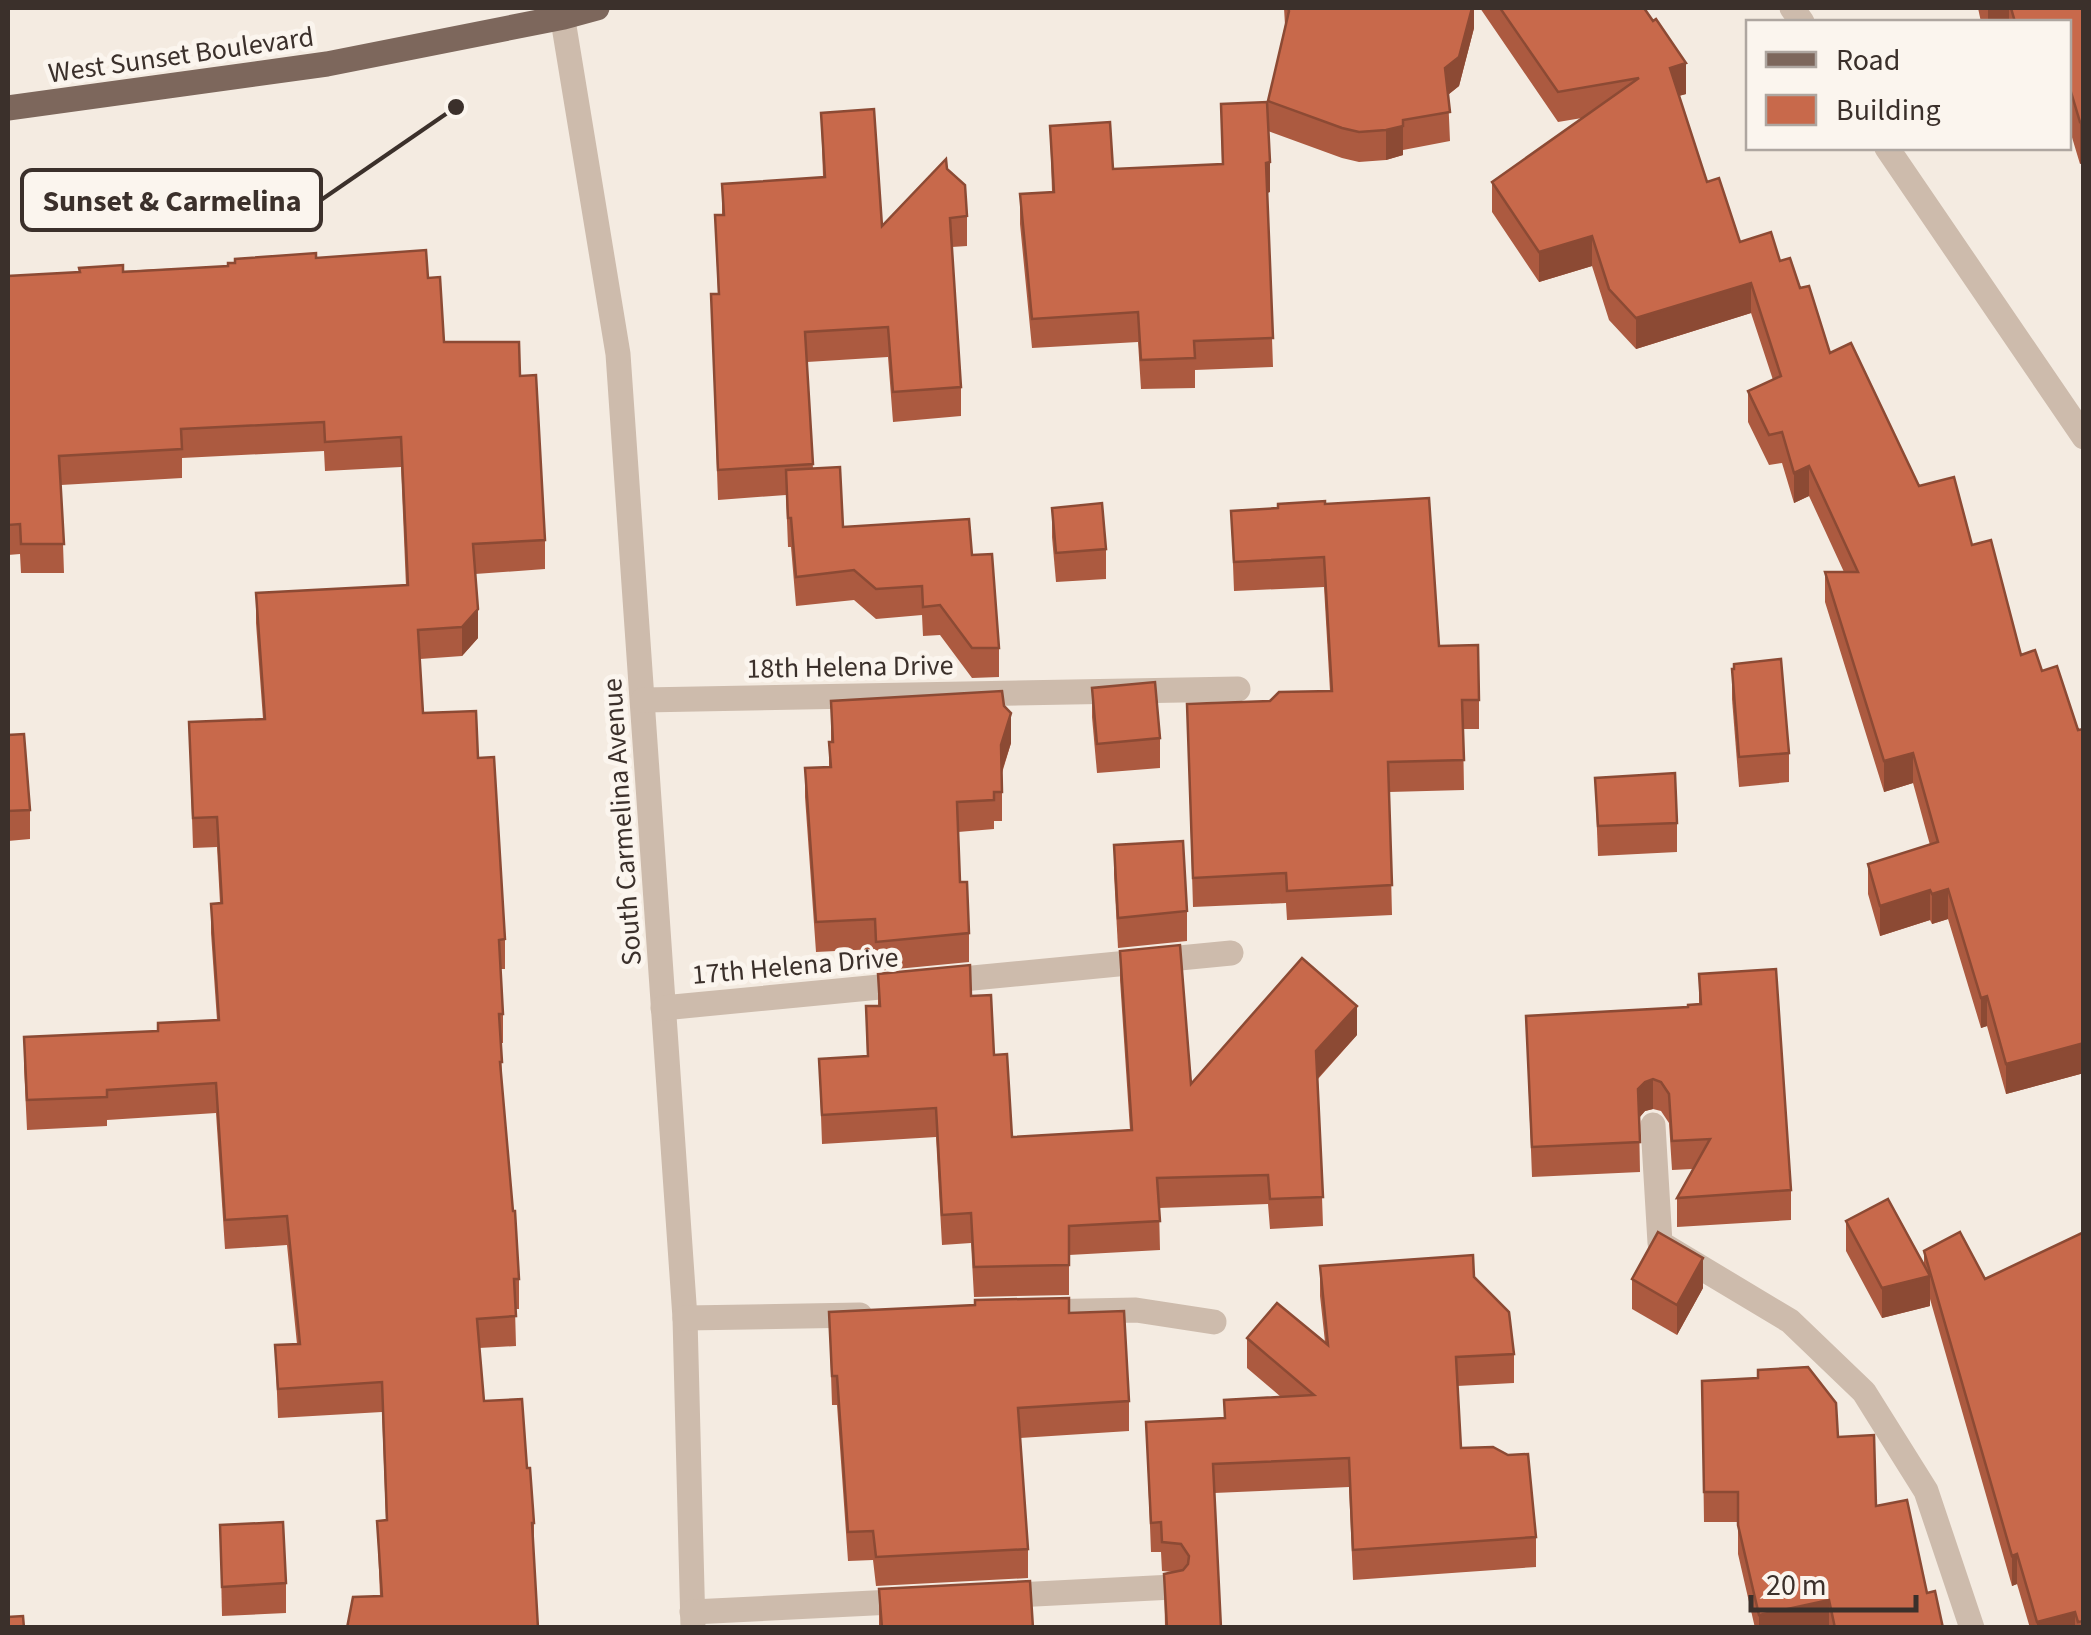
<svg xmlns="http://www.w3.org/2000/svg" width="2091" height="1635" font-family="'Source Sans 3',sans-serif">
	<rect width="100%" height="100%" fill="#f4ebe1"/>
	<g fill="none" stroke-linecap="round" stroke-linejoin="round">
		<!-- minor -->
		<g stroke="#cdbbac" stroke-width="25">
			<path d="M561 8 618 354 685 1318 693 1628"/>
			<path d="M1792 8 1802 22"/>
			<path d="M1887 148 2084 437"/>
			<path d="M643 700 1238 689"/>
			<path d="M663 1008 1231 953"/>
			<path d="M1653 1125 1660 1243 1790 1321 1864 1392 1926 1491 1972 1628"/>
			<path d="M1035 1312 1136 1310 1214 1322"/>
			<path d="M685 1318 860 1315"/>
			<path d="M998 1596 1173 1587"/>
			<path d="M692 1612 913 1601"/>
		</g>
		<!-- major -->
		<path stroke="#7d675c" stroke-width="25" d="M8 108 327 64 564 17 597 8"/>
	</g>
	<!-- wall -->
	<g fill="#ac5a40">
		<path d="M1284 8H1474V28L1459 86 1448 95 1450 141 1403 150V155L1386 160 1359 162 1342 158 1268 131 1270 192 1267 193 1273 367 1195 370V388L1141 389 1138 342 1032 348 1020 224V194L1052 192 1050 126 1113 169 1222 164 1221 104 1268 125V101L1285 25Z"/>
		<path d="M1480 8H1644L1686 94 1679 96 1707 182 1740 242 1780 261 1800 288 1830 353 1919 486 1972 545 2021 655 2042 671 2078 730 2084 729V1073L2006 1094 1987 1026 1981 1028 1948 919 1932 924 1930 920 1880 936 1868 894V864L1930 845 1913 783 1884 792 1825 602V572H1844L1809 496 1794 503 1782 463 1769 465 1748 422V391L1773 380 1751 313 1636 349 1609 320 1592 266 1539 282 1492 212V182L1582 118 1558 122Z"/>
		<path d="M1978 8H2084L2080 164 2068 124V22H1981Z"/>
		<path d="M821 113 882 226 947 169 967 216V246L952 247 961 387V416L893 422 888 357 807 362 813 469 843 527 972 555 999 648V677L972 678 940 635 923 636 922 615 876 619 854 600 796 606 791 547H788L786 495 718 500 711 294H718L715 215H722V184L823 177Z"/>
		<path d="M316 258 428 278 444 342 520 376 545 540V569L475 574 478 638 462 656 420 659 423 713 478 758 505 939V969H500L503 1014V1043H501L502 1084 519 1279V1309H515L516 1346 479 1348 484 1401 527 1468 534 1523V1552L380 1596 377 1521 386 1520 382 1412 278 1418 275 1345 297 1344 287 1245 225 1249 216 1113 107 1120V1126L27 1130 24 1066V1037L158 1031 217 1020 211 933V904L220 903 217 847 193 848 189 722 263 719 256 623V593L406 586 401 467 325 471 324 451 182 458V478L61 485 64 573H21L20 554 8 555V276L228 266Z"/>
		<path d="M1325 504 1439 646 1479 700V729H1463L1464 790 1389 792 1392 915 1287 920 1286 903 1193 907 1187 704 1270 701 1330 691 1324 587 1234 591 1231 511Z"/>
		<path d="M1052 508 1106 549V579L1056 582 1052 537Z"/>
		<path d="M1732 669 1789 753V782L1739 787 1732 699Z"/>
		<path d="M1092 688 1160 738V768L1097 773 1092 717Z"/>
		<path d="M831 701 1004 706 1011 743 1002 773V821H994V829L958 832 960 882 969 933V962L876 971 875 949 816 952 805 797V768L829 767V742H831Z"/>
		<path d="M8 735 30 810V839L8 841Z"/>
		<path d="M1595 778 1677 823V852L1598 856Z"/>
		<path d="M1114 845 1187 911V941L1118 948 1114 874Z"/>
		<path d="M1120 951 1191 1084 1357 1035 1318 1079 1323 1226 1270 1229 1268 1204 1159 1208 1160 1250 1069 1255V1295L974 1297 971 1243 942 1245 936 1137 822 1144 819 1059 867 1056 866 1006H878V974L971 996 994 1055 1012 1137 1130 1130 1120 980Z"/>
		<path d="M1699 974 1791 1190V1220L1677 1227V1198L1693 1169 1672 1170 1669 1123 1661 1111 1653 1109 1645 1111 1639 1118 1640 1172 1532 1177 1526 1016 1688 1007 1699 1004Z"/>
		<path d="M1846 1221 1924 1266V1251L1985 1279 2084 1628H2030L2017 1584 2012 1586 1930 1299V1306L1882 1318 1846 1251Z"/>
		<path d="M1320 1266 1474 1277 1514 1354V1383L1457 1386 1461 1448 1536 1537V1567L1353 1580 1349 1487 1214 1493 1221 1628H1165L1164 1574 1173 1572 1162 1571 1161 1552H1151L1146 1422 1224 1418V1400L1281 1397 1247 1368V1338L1325 1342 1320 1296Z"/>
		<path d="M1632 1279 1703 1288 1677 1335 1632 1309Z"/>
		<path d="M829 1312 1069 1313 1129 1401V1431L1020 1438 1028 1549V1578L876 1586 873 1560 848 1561 837 1405H832Z"/>
		<path d="M1702 1381 1838 1437 1927 1593 1943 1628H1755L1738 1554V1522H1704Z"/>
		<path d="M220 1525 286 1583V1613L222 1616Z"/>
		<path d="M879 1589 1033 1628H879Z"/>
	</g>
	<!-- shaded-wall -->
	<g fill="#8c4a34">
		<path d="M1472 8H1474V28L1459 86 1445 97V68Z"/>
		<rect x="1988" y="8" width="21" height="14"/>
		<path d="M1686 63V94L1670 98V68Z"/>
		<path d="M1403 120V155L1386 160V130Z"/>
		<path d="M2084 121V163L2080 164V122Z"/>
		<path d="M1270 162V192L1266 193V163Z"/>
		<path d="M1592 236V266L1539 282V252Z"/>
		<path d="M1751 283V313L1636 349V318Z"/>
		<path d="M1809 466V496L1794 503V473Z"/>
		<path d="M478 609V638L462 656V627Z"/>
		<path d="M1011 713V743L1001 774V745Z"/>
		<path d="M1913 753V783L1884 792V761Z"/>
		<path d="M1948 889V919L1932 924V894Z"/>
		<path d="M1930 890V920L1880 936V906Z"/>
		<path d="M1987 996V1026L1981 1028V998Z"/>
		<path d="M1357 1006V1035L1316 1080V1051Z"/>
		<path d="M2084 1043V1073L2006 1094V1064Z"/>
		<path d="M1653 1079V1109L1645 1111 1638 1119V1089L1645 1082Z"/>
		<path d="M1703 1258V1288L1677 1335V1305Z"/>
		<path d="M1930 1276V1306L1882 1318V1288Z"/>
		<path d="M2017 1554V1584L2012 1586V1556Z"/>
		<path d="M1829 1600V1628H1759V1615Z"/>
		<path d="M2075 1612V1628H2037V1622Z"/>
	</g>
	<!-- building -->
	<g fill="#c8694b" stroke="#8c4a34" stroke-width="2.5">
		<path d="M1288 8H1472L1459 57 1445 68 1450 112 1403 120V126L1386 130 1359 132 1342 128 1268 101 1289 11Z"/>
		<path d="M1500 8H1644L1653 21 1656 19 1686 63 1670 68 1707 182 1719 178 1740 242 1771 232 1780 261 1790 258 1800 288 1809 286 1830 353 1851 343 1919 486 1954 477 1972 545 1991 540 2021 655 2035 650 2042 671 2057 666 2078 730 2084 729V1043L2006 1064 1987 996 1981 998 1948 889 1932 894 1930 890 1880 906 1868 864 1938 842 1913 753 1884 761 1825 572H1858L1809 466 1794 473 1782 432 1769 435 1748 391 1781 376 1751 283 1636 318 1609 289 1592 236 1539 252 1492 182 1639 78 1558 92Z"/>
		<path d="M2011 8H2084V121L2080 122 2068 82V22H2015Z"/>
		<path d="M1267 102 1270 162 1266 163 1273 338 1194 341 1195 358 1141 360 1138 312 1032 319 1020 194 1054 192 1050 126 1110 122 1113 169 1223 164 1221 104Z"/>
		<path d="M874 109 882 226 946 159 947 169 965 185 967 216 950 218 961 387 893 392 888 327 805 332 813 464 718 470 711 294H719L715 215H724L722 184 825 177 821 113Z"/>
		<path d="M426 250 428 278 440 277 444 342H519L520 376 536 375 545 540 473 544 478 609 462 627 418 630 423 713 476 711 478 758 494 757 505 939 499 940 503 1014H499L502 1062H500L513 1211H515L519 1279H514L516 1316 477 1319 484 1401 522 1399 527 1468H530L534 1523H532L538 1628H347L353 1597 382 1596 377 1521 387 1520 382 1382 278 1389 275 1345 300 1344 287 1216 225 1220 216 1083 107 1090V1097L27 1100 24 1037 158 1031V1023L219 1020 211 904 222 903 217 817 193 818 189 722 265 719 256 593 408 585 401 437 325 442 324 422 181 429 182 449 59 456 64 544H21L20 524 8 525V276L80 272 79 268 123 265V272L228 266V263H235V259L316 253V258Z"/>
		<path d="M840 467 843 527 969 519 972 555 992 554 999 648H972L940 605 923 607 922 586 876 589 854 570 796 577 791 518H788L786 470Z"/>
		<path d="M1429 498 1439 646 1478 645 1479 700H1462L1464 760 1388 762 1392 885 1287 891 1286 873 1193 878 1187 704 1270 701 1279 692 1332 691 1324 557 1234 562 1231 511 1278 508V504L1325 501V504Z"/>
		<path d="M1102 503 1106 549 1056 553 1052 508Z"/>
		<path d="M1781 659 1789 753 1739 757 1732 669H1734V664Z"/>
		<path d="M1155 682 1160 738 1097 744 1092 688Z"/>
		<path d="M1002 691 1004 706 1011 713 1001 745 1002 792H994V800L957 802 960 882H967L969 933 876 942 875 919 816 922 805 768 831 767 829 742H833L831 701Z"/>
		<path d="M24 734 30 810 8 811V735Z"/>
		<path d="M1675 773 1677 823 1598 826 1595 778Z"/>
		<path d="M1183 841 1187 911 1118 918 1114 845Z"/>
		<path d="M1180 945 1191 1084 1302 958 1357 1006 1316 1051 1323 1197 1270 1199 1268 1175 1157 1178 1160 1221 1069 1226V1265L974 1267 971 1213 942 1215 936 1108 822 1115 819 1059 868 1056 866 1006H880L878 974 970 965 971 996 991 995 994 1055 1007 1054 1012 1137 1132 1130 1120 951Z"/>
		<path d="M1776 969 1791 1190 1677 1198 1710 1139 1672 1141 1669 1094 1661 1082 1653 1079 1645 1082 1638 1089 1640 1142 1532 1147 1526 1016 1688 1007V1005L1701 1004 1699 974Z"/>
		<path d="M1888 1199 1930 1276 1882 1288 1846 1221Z"/>
		<path d="M1658 1232 1703 1258 1677 1305 1632 1279Z"/>
		<path d="M1960 1232 1985 1279 2084 1232V1621L2078 1622 2075 1612 2037 1622 2017 1554 2012 1556 1924 1251Z"/>
		<path d="M1473 1255 1474 1277 1509 1312 1514 1354 1456 1357 1461 1448 1493 1447 1508 1455 1528 1454 1536 1537 1353 1550 1349 1458 1213 1464 1221 1628H1167L1164 1574 1183 1570 1188 1564 1189 1556 1181 1544 1162 1542 1161 1522 1151 1523 1146 1422 1225 1418 1224 1400 1314 1395 1247 1338 1277 1303 1328 1345 1320 1266Z"/>
		<path d="M1069 1298V1313L1124 1311 1129 1401 1018 1408 1028 1549 876 1557 873 1531 848 1532 837 1376H832L829 1312 975 1305V1300Z"/>
		<path d="M1808 1367 1836 1403 1838 1437 1874 1435 1876 1506 1907 1500 1927 1593 1935 1591 1943 1628H1835L1829 1600 1759 1615 1738 1525V1492H1704L1702 1381 1758 1378V1370Z"/>
		<path d="M283 1522 286 1583 222 1587 220 1525Z"/>
		<path d="M1030 1581 1033 1628H882L879 1589Z"/>
		<path d="M23 1616 24 1628H8V1617Z"/>
	</g>
	<g text-anchor="middle" stroke-width="10" stroke-linejoin="round" paint-order="stroke">
		<!-- street labels -->
		<g font-size="28" fill="#3b302b" stroke="#fbf5ee">
			<text transform="translate(181 54) rotate(-8)" y="10">West Sunset Boulevard</text>
			<text transform="translate(850 666) rotate(-1)" y="10">18th Helena Drive</text>
			<text transform="translate(621 822) rotate(-94)" y="10">South Carmelina Avenue</text>
			<text transform="translate(795 965) rotate(-5)" y="10">17th Helena Drive</text>
		</g>
	</g>
	<!-- callouts -->
	<path fill="none" stroke="#3b302b" stroke-width="4" d="M456 107L321 200"/>
	<circle fill="#3b302b" stroke="#fbf5ee" stroke-width="4" cx="456" cy="107" r="10"/>
	<rect fill="#fbf5ee" stroke="#3b302b" stroke-width="4" x="22" y="170" width="299" height="60" rx="10"/>
	<g font-size="30" text-anchor="middle" font-weight="bold" fill="#3b302b">
		<text x="172" y="211">Sunset &amp; Carmelina</text>
	</g>
	<!-- border -->
	<rect width="2091" height="1635" fill="none" stroke="#3b302b" stroke-width="20"/>
	<!-- legend -->
	<rect x="1746" y="20" width="325" height="130" fill="#fbf5ee" stroke="#aea6a0" stroke-width="2.5"/>
	<rect x="1766" y="52" width="50" height="15" fill="#7d675c" stroke="#aea6a0" stroke-width="2.5"/>
	<text x="1836" y="70" font-size="30" fill="#3b302b">Road</text>
	<rect x="1766" y="95" width="50" height="30" fill="#c8694b" stroke="#aea6a0" stroke-width="2.5"/>
	<text x="1836" y="120" font-size="30" fill="#3b302b">Building</text>
	<!-- scale -->
	<path d="M1751 1595v15h165v-15" fill="none" stroke="#3b302b" stroke-width="5"/>
	<text x="1766" y="1595" font-size="30" fill="#3b302b" stroke="#fbf5ee" stroke-width="8" paint-order="stroke">20 m</text>
</svg>
